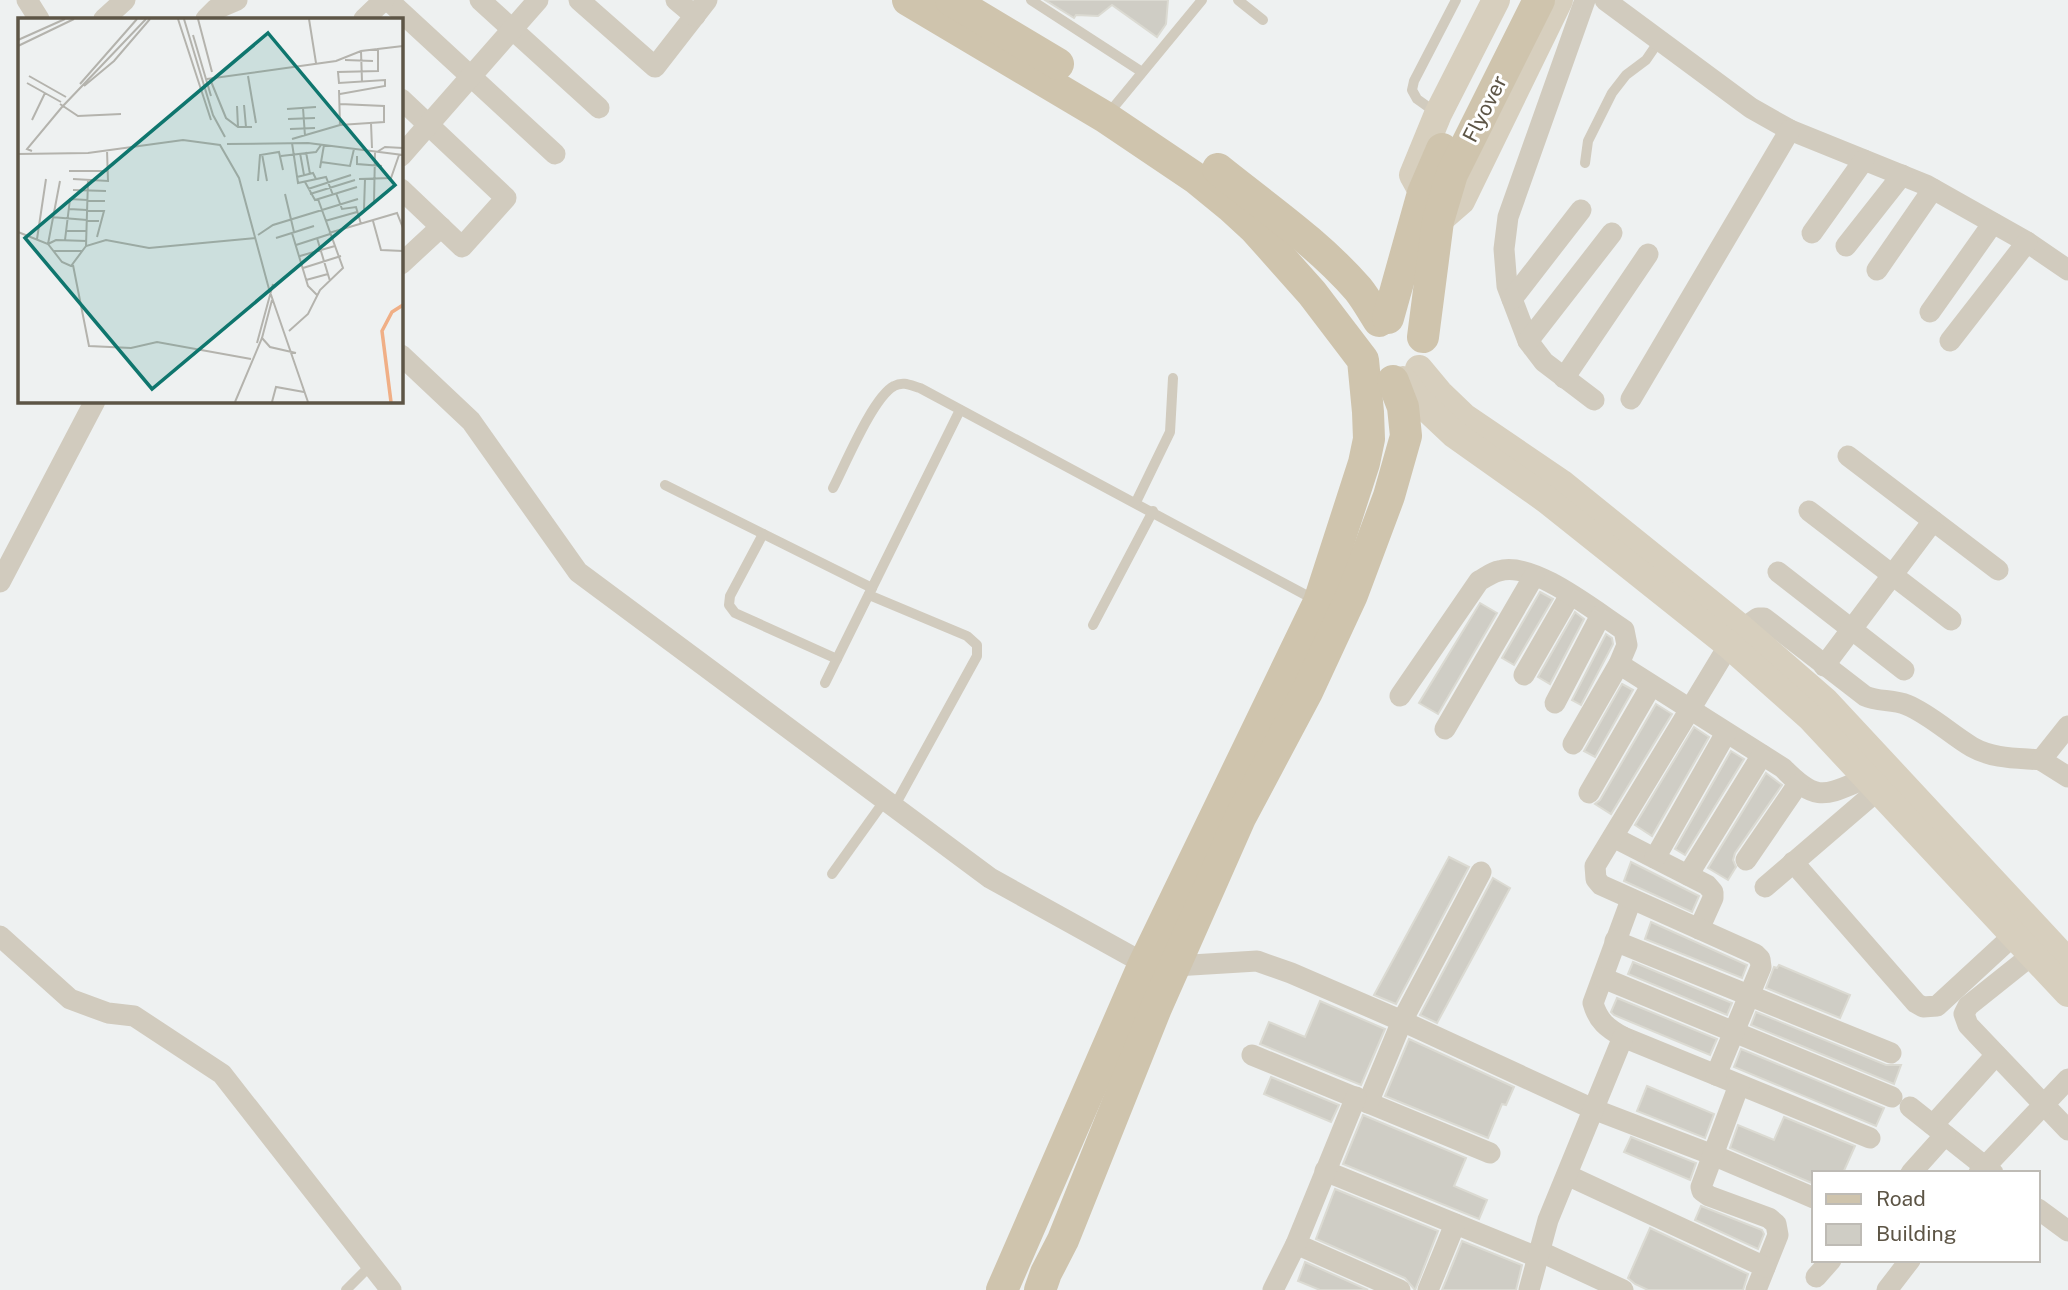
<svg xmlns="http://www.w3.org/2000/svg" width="2068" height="1290" font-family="'Public Sans',sans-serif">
	<rect width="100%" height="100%" fill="#eef1f1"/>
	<!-- building -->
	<g fill="#cfcdc5" stroke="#dbdad2" stroke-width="2">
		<path d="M1045 0H1168L1166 24 1157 37 1112 5 1098 16 1076 15 1074 18Z"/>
		<path d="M1540 592 1553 599 1514 665 1502 658Z"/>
		<path d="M1480 603 1497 613 1438 714 1419 703Z"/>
		<path d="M1575 612 1584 619 1550 684 1538 677Z"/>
		<path d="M1606 634 1612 638 1613 644 1581 705 1572 700Z"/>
		<path d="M1622 684 1633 690 1595 757 1584 751Z"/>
		<path d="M1656 704 1672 714 1611 814 1595 804 1600 800Z"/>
		<path d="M1694 727 1709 737 1652 836 1635 825Z"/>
		<path d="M1731 751 1744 759 1685 855 1675 849Z"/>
		<path d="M1766 773 1782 785 1735 853 1733 860 1736 867 1728 880 1708 868Z"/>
		<path d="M1449 857 1469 867 1396 1004 1374 995Z"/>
		<path d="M1631 862 1699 896 1692 912 1624 881Z"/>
		<path d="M1493 878 1510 888 1437 1023 1420 1015Z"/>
		<path d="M1651 922 1747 965 1742 978 1645 939Z"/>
		<path d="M1633 962 1732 1003 1727 1015 1628 974Z"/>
		<path d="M1779 965 1850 995 1840 1018 1766 988 1774 967 1777 968Z"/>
		<path d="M1617 998 1717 1039 1710 1055 1614 1015 1611 1012Z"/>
		<path d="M1320 1001 1385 1029 1361 1085 1260 1044 1269 1022 1305 1037Z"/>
		<path d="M1756 1012 1886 1065H1901L1894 1084 1751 1025Z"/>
		<path d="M1409 1039 1514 1087 1506 1105 1502 1104 1488 1138 1385 1096Z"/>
		<path d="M1741 1049 1884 1108 1876 1126 1734 1067Z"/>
		<path d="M1271 1077 1339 1105 1331 1122 1264 1094Z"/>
		<path d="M1647 1086 1714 1114 1705 1138 1637 1111Z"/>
		<path d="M1363 1115 1466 1158 1454 1186 1487 1200 1479 1219 1343 1164Z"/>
		<path d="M1784 1117 1855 1146 1843 1173H1814V1184L1730 1148 1738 1125 1774 1140Z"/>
		<path d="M1631 1137 1696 1163 1690 1180 1624 1152Z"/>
		<path d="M1335 1189 1438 1231 1415 1290 1405 1278 1316 1239Z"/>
		<path d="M1701 1206 1762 1230 1764 1234 1758 1249 1695 1220Z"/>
		<path d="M1650 1228 1748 1274 1743 1290H1648L1635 1284 1628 1278Z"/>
		<path d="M1462 1241 1522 1265 1516 1290H1442Z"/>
		<path d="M1305 1262 1368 1290H1320L1298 1281Z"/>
	</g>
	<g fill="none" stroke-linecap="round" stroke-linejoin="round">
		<!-- lane -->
		<g stroke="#d1cbbe" stroke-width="10">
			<path d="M1031 0 1142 72"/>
			<path d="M1238 0 1263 20"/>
			<path d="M1108 114 1202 0"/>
			<path d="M1438 114 1417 99 1412 90 1414 81 1456 0"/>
			<path d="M1585 163 1588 141 1612 93 1626 75 1646 60 1659 41"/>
			<path d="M665 485 872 588"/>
			<path d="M833 488C845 465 873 397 894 386 903 381 910 385 920 388L1315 600"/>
			<path d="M1136 502 1170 432 1173 378"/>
			<path d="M763 534 730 596 729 605 735 613 837 659"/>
			<path d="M869 595 967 636 977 645V656L894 807"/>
			<path d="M1093 625 1153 511"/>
			<path d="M825 683 960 410"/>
			<path d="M832 874 885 800"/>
			<path d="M346 1290 370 1266"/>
		</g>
		<!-- street -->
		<g stroke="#d1cbbe" stroke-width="21">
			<path d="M27 0 39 19"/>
			<path d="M388 0 555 154"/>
			<path d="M480 0 599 108"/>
			<path d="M579 0 655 67 707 0"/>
			<path d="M676 0 695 16"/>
			<path d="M1585 0 1508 217 1504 249 1507 286 1528 341 1544 362 1594 400"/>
			<path d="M1605 0 1751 108 1790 130 1926 185 2027 242 2068 270"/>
			<path d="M104 19 125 0"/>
			<path d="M206 19 216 9 237 0"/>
			<path d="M364 19 384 0"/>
			<path d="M401 99 506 198 462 247 401 189"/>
			<path d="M401 156 538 0"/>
			<path d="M1812 233 1864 160"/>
			<path d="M1846 246 1902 175"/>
			<path d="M401 264 441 227"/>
			<path d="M1877 270 1933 189"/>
			<path d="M1512 299 1581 210"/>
			<path d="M1930 312 1993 223"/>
			<path d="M1528 341 1612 233"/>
			<path d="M1950 341 2027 242"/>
			<path d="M401 355 471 421 578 572 990 878 1156 970"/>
			<path d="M1564 378 1648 254"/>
			<path d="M1631 399 1790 130"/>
			<path d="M1848 456 1998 570"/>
			<path d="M1809 511 1951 620"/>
			<path d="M1778 572 1904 670"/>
			<path d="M0 582 95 401"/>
			<path d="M1742 629 1758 618H1764L1865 696C1878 702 1893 699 1907 705 1931 715 1950 734 1972 747 1993 759 2018 758 2041 760"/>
			<path d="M1619 664 1783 768C1818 804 1825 795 1867 778"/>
			<path d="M1824 666 1933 521"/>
			<path d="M1524 675 1570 595"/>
			<path d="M1400 696 1479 581C1485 578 1492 572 1499 571 1532 560 1596 612 1624 630L1627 645 1619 664 1573 744"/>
			<path d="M1555 703 1601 615"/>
			<path d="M2068 726 2041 760 2068 777"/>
			<path d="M1445 729 1534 576"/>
			<path d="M1589 793 1651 686"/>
			<path d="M1613 837 1707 885 1713 892V898L1699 929"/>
			<path d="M1655 858 1726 733"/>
			<path d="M1746 860 1798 784"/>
			<path d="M1793 862 1916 1003 1923 1007 1937 1006 2014 935"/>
			<path d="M1688 875 1762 755"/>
			<path d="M1765 887 1878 790"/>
			<path d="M1631 900 1593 1003C1598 1021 1607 1028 1623 1037L1870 1138"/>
			<path d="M0 936 70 999 108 1013 134 1016 222 1074 391 1290"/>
			<path d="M1615 941 1891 1053"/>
			<path d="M2032 955 1968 1006 1964 1014 1968 1025 2068 1130"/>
			<path d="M1175 966 1257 961 1291 973 1402 1021 1593 1109 1713 1155 1814 1198"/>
			<path d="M1603 978 1892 1097"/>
			<path d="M1252 1055 1490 1153"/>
			<path d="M1716 1075 1761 967 1760 959 1755 954 1601 885 1596 879 1595 866 1729 645"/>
			<path d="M1739 1085 1701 1187 1702 1191 1709 1196 1769 1218 1776 1224 1778 1235 1756 1290"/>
			<path d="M1368 1103 1402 1021 1481 872"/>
			<path d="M1910 1107 1993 1173"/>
			<path d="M1933 1125 1996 1055"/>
			<path d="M1325 1171 1537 1257"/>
			<path d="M1911 1173 1945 1135"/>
			<path d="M1979 1173 2068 1079"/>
			<path d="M1567 1175 1765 1267"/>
			<path d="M2038 1209 2068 1231"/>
			<path d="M1296 1244 1400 1290"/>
			<path d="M1539 1251 1623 1290"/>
			<path d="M1816 1277 1831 1260"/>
			<path d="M1273 1290 1296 1244 1356 1097"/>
			<path d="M1428 1290 1455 1224"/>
			<path d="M1529 1290 1548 1220 1623 1037"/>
			<path d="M1887 1290 1910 1260"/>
		</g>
		<!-- secondary -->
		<g stroke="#d7cfbe" stroke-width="28">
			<path d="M1423 193 1413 175 1438 114 1496 0"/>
			<path d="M1438 221 1461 201 1559 0"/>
			<path d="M1419 369 1439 393 1464 417 1561 483 1742 629 1825 701 2068 962"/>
			<path d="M1403 380 1419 401 1454 434 1547 500 1729 645 1810 717 2068 993"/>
		</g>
		<!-- primary -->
		<g stroke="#cfc4ad" stroke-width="32">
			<path d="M908 0 1105 117 1197 179 1230 206 1255 229 1312 293 1363 360 1368 412 1369 439 1364 463 1319 602 1144 964 1002 1290"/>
			<path d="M951 0 1058 64"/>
			<path d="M1218 169C1265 207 1318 243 1358 289 1366 299 1372 310 1379 321"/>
			<path d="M1388 318 1423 193 1442 149"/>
			<path d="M1423 337 1438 221 1452 174 1539 0"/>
			<path d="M1040 1290 1046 1273 1063 1240 1156 1008 1240 818 1307 692 1352 595 1389 496 1406 436 1403 407 1393 381"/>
		</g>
	</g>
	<g text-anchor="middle" stroke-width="6" stroke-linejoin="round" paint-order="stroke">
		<!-- street labels -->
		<g font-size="21" fill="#5d5546" stroke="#fff">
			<text transform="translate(1485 109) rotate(-63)" y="7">Flyover</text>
		</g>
	</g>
	<!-- overview -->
	<g transform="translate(18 18)">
		<rect width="385" height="385" fill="#eef1f1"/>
		<path fill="none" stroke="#f0af86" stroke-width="3.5" d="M373 384 364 313 374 294 385 287"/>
		<path fill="none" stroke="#b4b3ad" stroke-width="2" d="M160 1 193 102M166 1 195 97 207 119M180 1 194 54M291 1 298 45M175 17 193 78M0 22 47 1M0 28 56 1M343 33 344 64M327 42 355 43M11 58 48 79M230 58 238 105M189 61 318 43 343 33 385 28M192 61 208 100 220 109H234M9 65 43 84M62 66 119 1M66 68 96 43 132 1M321 72 322 107 366 104V88L322 86M322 76 367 68V62L321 65 320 54 360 53V30M42 86 60 98 103 96M226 87 228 109M219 88 220 109M285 90 287 118M269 91 298 89M270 101 297 100M14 102 27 75M353 105 354 130M272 111 297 110M274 121 322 107M274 125 280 165 308 159 315 177M209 126 290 125 385 137M14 133 9 131 44 89 128 1M288 134 292 156M359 134 367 129 385 130M282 135 286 157M0 136 70 135 165 122 202 127 221 160 251 271 290 384M244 136 249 163M263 138 298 134 303 127M339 138V146L364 148M303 144 332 148 336 131M302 150 306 127M51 153H90M279 159 295 155 298 161M55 161 90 163 89 132M341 161 373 160 381 137M240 163 242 137 261 134 265 152M287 164 297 182 339 169M290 171 333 157M55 172 88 173M318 175 324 191 338 189 343 206M267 176 276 214M292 176 337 162M356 185 357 134M51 191 86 193 79 219M346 191 347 161M33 199 81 203M307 203 339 194M355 203 363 232 385 233M48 213H69M0 214 30 226 44 244 53 248 68 228 88 222 131 230 238 220M274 215 290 268 299 277M311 215 379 195 385 210M240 217 255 207 340 181M258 220 296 208M299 220 312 263M19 221 28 161M47 222 52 181 87 183M30 226 42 163M30 226 38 222 69 223M278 227 312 216M68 228 70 162M36 233H64M282 238 317 228M55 247 71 328 113 330 139 324 233 341M285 250 323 238M288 262 310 256M271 313 290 296 302 272 325 250 300 181M244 320 252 329 278 335M239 325 255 266M217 384 244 320 254 282M254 384 258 369 286 374"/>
		<path fill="#0f766e" fill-opacity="0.15" stroke="#0f766e" stroke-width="3.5" d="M250 15 377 167 134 371 7 220Z"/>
		<rect width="385" height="385" fill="none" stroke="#5d5546" stroke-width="3.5"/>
	</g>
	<!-- legend -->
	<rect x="1812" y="1171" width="228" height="91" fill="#ffffff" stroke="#bebbb5" stroke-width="2"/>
	<rect x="1826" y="1194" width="35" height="10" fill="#cfc4ad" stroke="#bebbb5" stroke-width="2"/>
	<text x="1876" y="1206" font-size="21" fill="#5d5546">Road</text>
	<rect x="1826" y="1224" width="35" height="21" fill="#cfcdc5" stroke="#bebbb5" stroke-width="2"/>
	<text x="1876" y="1241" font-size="21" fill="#5d5546">Building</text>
</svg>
